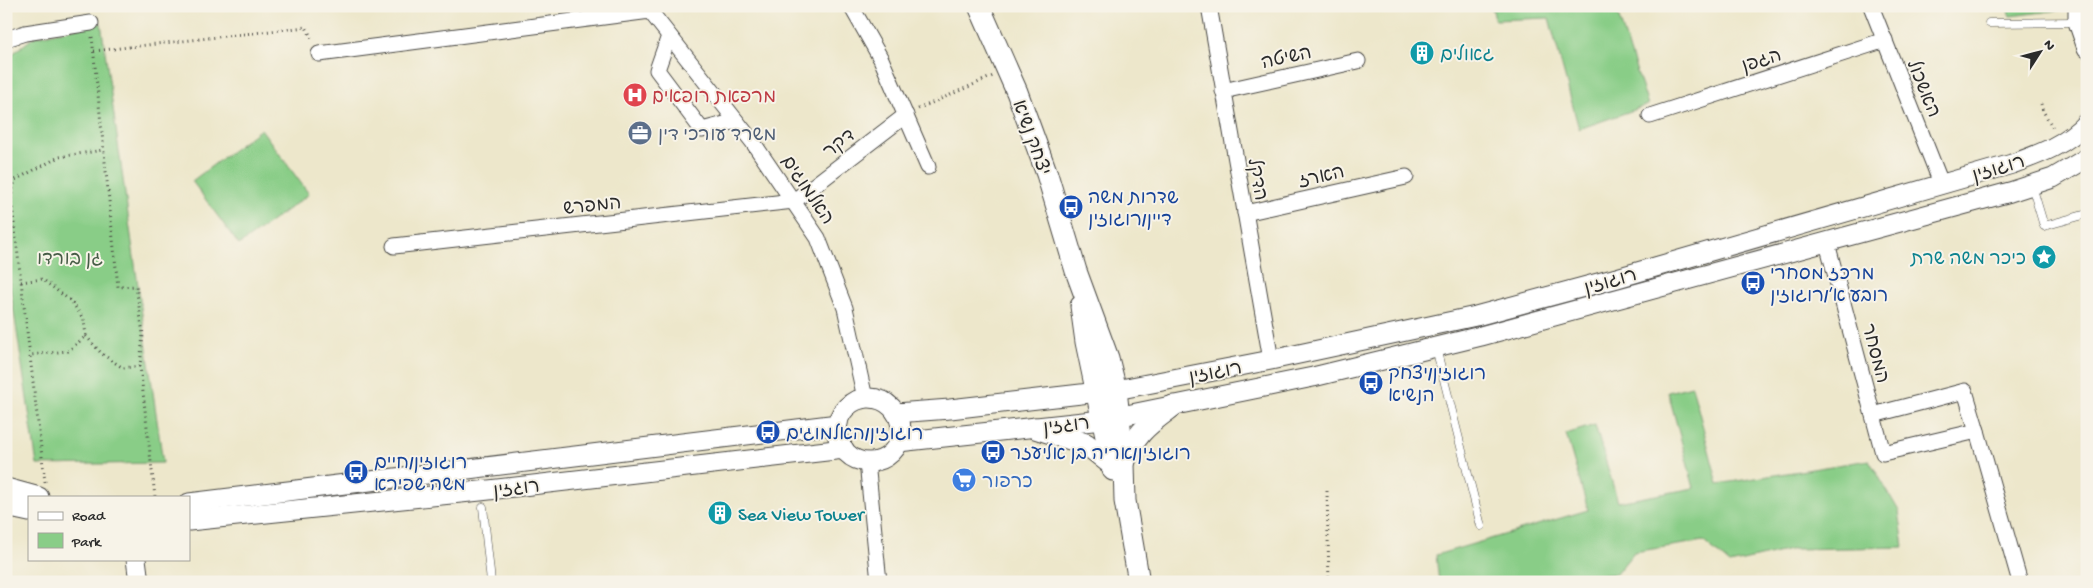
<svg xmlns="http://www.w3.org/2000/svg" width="2093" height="588" font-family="'Gochi Hand','Playpen Sans Hebrew',sans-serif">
	<rect width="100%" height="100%" fill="#f7f3e8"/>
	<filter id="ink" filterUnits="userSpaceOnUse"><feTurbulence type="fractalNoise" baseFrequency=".02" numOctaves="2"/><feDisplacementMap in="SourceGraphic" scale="10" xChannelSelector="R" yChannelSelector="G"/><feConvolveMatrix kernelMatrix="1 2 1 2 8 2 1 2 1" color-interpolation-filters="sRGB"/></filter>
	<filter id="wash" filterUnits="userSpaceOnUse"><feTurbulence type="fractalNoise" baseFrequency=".0096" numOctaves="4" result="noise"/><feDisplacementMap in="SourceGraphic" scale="20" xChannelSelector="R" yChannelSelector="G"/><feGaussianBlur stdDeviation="1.12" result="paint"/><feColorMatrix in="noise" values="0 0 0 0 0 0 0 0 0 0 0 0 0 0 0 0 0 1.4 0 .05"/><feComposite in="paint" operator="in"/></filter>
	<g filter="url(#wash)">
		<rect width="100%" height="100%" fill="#ede7cb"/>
		<!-- green -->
		<g fill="#89cd87" stroke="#5a7c59">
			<path d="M1492 6H1615L1648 105 1579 129 1549 18 1495 20Z"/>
			<path d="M2006 6H2070L2068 9 2010 16Z"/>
			<path d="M101 23 163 463 37 465 6 259V59L34 37Z"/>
			<path d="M261 129 309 194 239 245 192 181Z"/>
			<path d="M1692 386 1718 484 1869 460 1899 511 1904 547 1794 549 1730 564 1703 541 1634 552 1616 574 1501 582H1439L1436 555 1588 510 1566 434 1595 425 1618 502 1694 488 1668 392Z"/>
		</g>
	</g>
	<g filter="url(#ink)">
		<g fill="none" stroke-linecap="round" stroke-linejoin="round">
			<defs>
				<g id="service">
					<path d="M1989 23 2077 22"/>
					<path d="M2032 186 2044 226 2087 214"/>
					<path d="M1436 348 1481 526"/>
					<path d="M483 507 491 582"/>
				</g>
				<g id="minor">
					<path d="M646 6 752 141 818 238 845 308 865 398"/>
					<path d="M851 6 881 59 928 167"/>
					<path d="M1209 6 1271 360"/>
					<path d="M1871 6 1941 183"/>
					<path d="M669 36 657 70 702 130 736 121"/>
					<path d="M6 39 25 33 91 23"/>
					<path d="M319 54 650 11"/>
					<path d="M1223 91 1358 61"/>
					<path d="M1650 116 1885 40"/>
					<path d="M1245 213 1406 177"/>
					<path d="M1827 243 1883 453 1977 431 1965 391 1873 415"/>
					<path d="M394 246 794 201 906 115"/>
					<path d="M1977 431 2020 582"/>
					<path d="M867 462 879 582"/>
				</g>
				<g id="tertiary">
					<path d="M2078 6V22L2087 48"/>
					<circle cx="869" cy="430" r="32"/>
					<path d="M896 413 950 409 1116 390 1271 360 1476 316 1617 278 2012 164C2040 154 2067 144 2087 122"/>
					<path d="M898 442 1102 420 1313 377 1481 336 2010 192 2053 178 2087 158"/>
					<path d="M6 488 39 497"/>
					<path d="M189 503 838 424"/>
					<path d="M6 507 29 512"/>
					<path d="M189 521 480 491 844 449"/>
					<path d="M136 559 139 582"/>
				</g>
				<g id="secondary">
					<path d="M979 6 1017 92 1047 174 1076 271 1108 358 1116 390 1124 463 1125 501 1139 582"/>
					<path d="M1081 306 1086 342 1113 470"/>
					<path d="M1035 428 1086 444 1111 464"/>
					<path d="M1124 463C1136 432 1148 425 1173 406"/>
				</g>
			</defs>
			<!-- service casing -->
			<use href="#service" stroke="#484743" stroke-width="9"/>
			<!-- minor casing -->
			<use href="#minor" stroke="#484743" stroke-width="17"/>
			<!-- tertiary casing -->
			<use href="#tertiary" stroke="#484743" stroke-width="21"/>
			<!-- secondary casing -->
			<use href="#secondary" stroke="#484743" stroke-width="23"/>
			<!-- path -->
			<g stroke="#484743" stroke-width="3" stroke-dasharray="1 4" stroke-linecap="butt">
				<path d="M92 37 118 287 136 286 143 334 140 366 155 497"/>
				<path d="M94 51 306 27 313 41"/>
				<path d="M2041 104 2043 111 2053 128"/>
				<path d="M918 109 993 76"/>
				<path d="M21 282 42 279 72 302 84 320 86 336 68 351 30 355"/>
				<path d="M86 336 102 354 123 368 140 366"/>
				<path d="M45 482 11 197 15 180 59 157 103 150"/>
				<path d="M1327 491 1329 582"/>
			</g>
			<!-- service -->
			<use href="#service" stroke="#fff" stroke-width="8"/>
			<!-- minor -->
			<use href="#minor" stroke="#fff" stroke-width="15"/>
			<!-- tertiary -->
			<use href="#tertiary" stroke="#fff" stroke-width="19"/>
			<!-- secondary -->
			<use href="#secondary" stroke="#fff" stroke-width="21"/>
		</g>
	</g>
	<!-- icons -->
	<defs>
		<symbol id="building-disc" viewBox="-11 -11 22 22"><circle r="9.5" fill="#0f9aa8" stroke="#f7f3e8"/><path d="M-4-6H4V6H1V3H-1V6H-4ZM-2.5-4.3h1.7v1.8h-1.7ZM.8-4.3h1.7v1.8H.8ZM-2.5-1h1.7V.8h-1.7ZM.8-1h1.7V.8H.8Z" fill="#fff"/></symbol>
		<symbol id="hospital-disc" viewBox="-11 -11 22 22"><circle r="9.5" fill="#e0444e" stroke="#f7f3e8"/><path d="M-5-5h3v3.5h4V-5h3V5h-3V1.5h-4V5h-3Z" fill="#fff"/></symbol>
		<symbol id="office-disc" viewBox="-11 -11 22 22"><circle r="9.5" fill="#5c6f8a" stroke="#f7f3e8"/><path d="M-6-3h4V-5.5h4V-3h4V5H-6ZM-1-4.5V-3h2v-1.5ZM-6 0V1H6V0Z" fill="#fff"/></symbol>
		<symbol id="bus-disc" viewBox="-11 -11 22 22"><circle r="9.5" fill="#1a4fb4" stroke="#f7f3e8"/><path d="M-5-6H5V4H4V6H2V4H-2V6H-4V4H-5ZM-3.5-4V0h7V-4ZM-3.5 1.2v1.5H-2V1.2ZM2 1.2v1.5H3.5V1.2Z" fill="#fff"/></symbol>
		<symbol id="sight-disc" viewBox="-11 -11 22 22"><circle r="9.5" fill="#0f9aa8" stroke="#f7f3e8"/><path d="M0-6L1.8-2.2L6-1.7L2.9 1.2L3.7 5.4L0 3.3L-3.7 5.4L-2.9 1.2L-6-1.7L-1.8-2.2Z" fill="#fff"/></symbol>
		<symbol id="supermarket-disc" viewBox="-11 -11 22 22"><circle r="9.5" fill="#3f7fe0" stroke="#f7f3e8"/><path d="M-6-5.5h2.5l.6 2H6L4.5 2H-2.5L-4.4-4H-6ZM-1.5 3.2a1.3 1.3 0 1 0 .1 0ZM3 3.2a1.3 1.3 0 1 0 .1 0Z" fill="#fff"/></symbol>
	</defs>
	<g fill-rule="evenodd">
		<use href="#building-disc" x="1408" y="39" width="28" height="28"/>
		<use href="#hospital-disc" x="621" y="81" width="28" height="28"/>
		<use href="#office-disc" x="626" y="119" width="28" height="28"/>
		<use href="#bus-disc" x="1057" y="193" width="28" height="28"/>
		<use href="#sight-disc" x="2030" y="243" width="28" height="28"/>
		<use href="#bus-disc" x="1739" y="269" width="28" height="28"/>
		<use href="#bus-disc" x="1357" y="369" width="28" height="28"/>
		<use href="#bus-disc" x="754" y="418" width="28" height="28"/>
		<use href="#bus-disc" x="979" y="438" width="28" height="28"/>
		<use href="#bus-disc" x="342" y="458" width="28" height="28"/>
		<use href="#supermarket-disc" x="950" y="466" width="28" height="28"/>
		<use href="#building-disc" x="706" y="499" width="28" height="28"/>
	</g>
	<g text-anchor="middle" stroke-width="4" stroke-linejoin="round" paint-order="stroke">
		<!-- culture labels -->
		<g font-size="19" fill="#0d838f" stroke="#f7f3e8" text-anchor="start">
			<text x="1440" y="60">גאולים</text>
			<text x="2026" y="264" text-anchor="end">כיכר משה שרת</text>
			<text x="738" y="520">Sea View Tower</text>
		</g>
		<!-- street labels -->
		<g font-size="19" fill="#2b2b2b" stroke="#f7f3e8">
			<text transform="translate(1286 56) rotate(-12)" y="7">השיטה</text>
			<text transform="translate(1761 59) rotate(-18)" y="7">הגפן</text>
			<text transform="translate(1925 88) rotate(68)" y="7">האשכול</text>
			<text transform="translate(1033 137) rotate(70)" y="7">יצחק נשיא</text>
			<text transform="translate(838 142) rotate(-38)" y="7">דקר</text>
			<text transform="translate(1998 167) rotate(-17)" y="7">רוגוזין</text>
			<text transform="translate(1321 175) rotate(-13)" y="7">הארז</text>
			<text transform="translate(1259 179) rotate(80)" y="7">הדקל</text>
			<text transform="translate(809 189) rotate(56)" y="7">האלמוגים</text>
			<text transform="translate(592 204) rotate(-6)" y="7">המפרש</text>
			<text transform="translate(1610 280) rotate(-16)" y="7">רוגוזין</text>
			<text transform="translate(1877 353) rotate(75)" y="7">המסחר</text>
			<text transform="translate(1215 371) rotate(-11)" y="7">רוגוזין</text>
			<text transform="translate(1066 424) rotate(-7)" y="7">רוגזין</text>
			<text transform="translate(516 487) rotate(-7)" y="7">רוגזין</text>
		</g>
		<!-- health labels -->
		<g font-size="19" fill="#be3a42" stroke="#f7f3e8" text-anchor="start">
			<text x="652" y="102">מרפאת רופאים</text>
		</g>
		<!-- service labels -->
		<g font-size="19" fill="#4e5e75" stroke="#f7f3e8" text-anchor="start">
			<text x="658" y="140">משרד עורכי דין</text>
		</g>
		<!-- transit labels -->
		<g font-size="19" fill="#164399" stroke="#f7f3e8" text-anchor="start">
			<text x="1088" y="203">שדרות משה<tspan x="1088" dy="22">דיין/רוגוזין</tspan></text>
			<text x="1770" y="279">מרכז מסחרי<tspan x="1770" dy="22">רובע א׳/רוגוזין</tspan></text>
			<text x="1388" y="379">רוגוזין/יצחק<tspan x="1388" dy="22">הנשיא</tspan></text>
			<text x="786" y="439">רוגוזין/האלמוגים</text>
			<text x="1010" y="459">רוגוזין/אריה בן אליעזר</text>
			<text x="374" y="468">רוגוזין/חיים<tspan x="374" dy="22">משה שפירא</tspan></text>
		</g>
		<!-- park labels -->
		<g font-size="19" fill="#475c47" stroke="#f7f3e8">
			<text x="70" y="264">גן בורדו</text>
		</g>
		<!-- shop labels -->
		<g font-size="19" fill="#366cbe" stroke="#f7f3e8" text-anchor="start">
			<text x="982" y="487">כרפור</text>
		</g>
	</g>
	<!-- margin -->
	<rect width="2093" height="588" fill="none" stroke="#f7f3e8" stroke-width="25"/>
	<!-- legend -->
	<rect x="28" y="496" width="162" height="65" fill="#f7f3e8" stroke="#a5a39c"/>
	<rect x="38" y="512" width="25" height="8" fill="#ffffff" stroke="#a5a39c"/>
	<text x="72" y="520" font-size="15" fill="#2b2b2b">Road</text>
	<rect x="38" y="533" width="25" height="15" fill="#89cd87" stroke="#a5a39c"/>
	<text x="72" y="546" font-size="15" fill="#2b2b2b">Park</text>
	<!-- north arrow -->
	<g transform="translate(2040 52) rotate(54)" stroke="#f7f3e8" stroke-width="4" paint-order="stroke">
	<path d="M0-4L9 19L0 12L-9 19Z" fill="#2b2b2b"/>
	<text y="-8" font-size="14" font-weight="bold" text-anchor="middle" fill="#2b2b2b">N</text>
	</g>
</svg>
